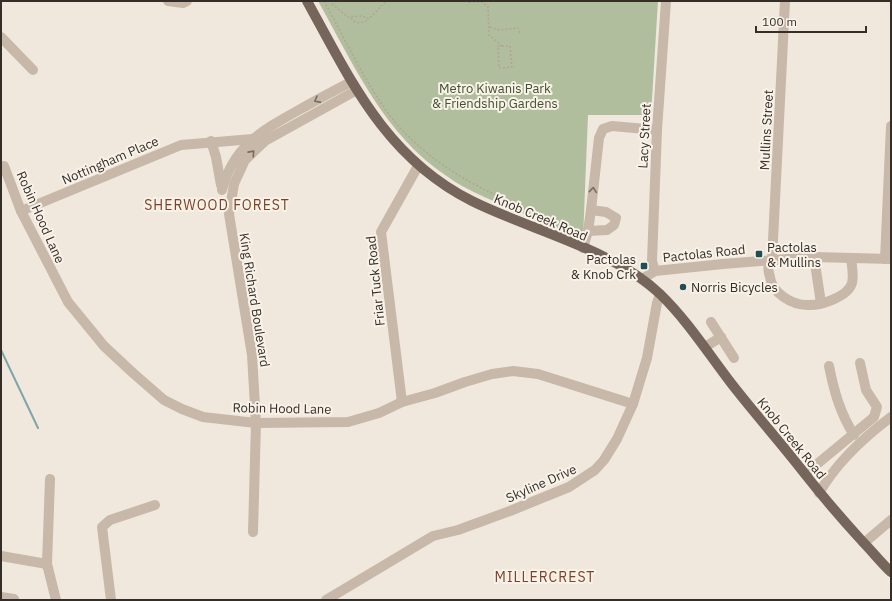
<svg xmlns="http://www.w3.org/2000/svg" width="892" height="601" font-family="'IBM Plex Sans',sans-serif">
	<rect width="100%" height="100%" fill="#f0e8dc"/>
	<!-- green -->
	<path fill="#b1be9d" d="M318 1H658L651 115H588L583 239C558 228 533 217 507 207 487 198 466 190 448 177 384 135 354 65 318 1Z"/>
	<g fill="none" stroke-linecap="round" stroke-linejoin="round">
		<!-- stream -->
		<path stroke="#7ea6aa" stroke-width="2" d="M1 350 38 428"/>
		<!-- path -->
		<g stroke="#b3a394" stroke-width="1.5" stroke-dasharray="2 2" stroke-linecap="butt">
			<path d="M324 1C345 39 368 89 395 122 445 180 511 202 579 231"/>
			<path d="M469 1V5"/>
			<path d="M571 1H572"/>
			<path d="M469 2H482L488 7 489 35 502 46H498L499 68 512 67 510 46H502"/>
			<path d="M332 4 348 17 362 16 369 19 386 1"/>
			<path d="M351 18C355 25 363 23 368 20"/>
			<path d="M490 27 498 30 518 28 520 33"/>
		</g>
		<!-- minor -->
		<g stroke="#c7b8a9" stroke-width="10">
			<path d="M168 1 183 3 187 1"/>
			<path d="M785 1 772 260C767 266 768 270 770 277 772 293 792 305 807 305 820 306 848 297 852 283 854 275 852 266 851 258"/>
			<path d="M1 37 33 70"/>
			<path d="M211 141 216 157 221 185"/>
			<path d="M1 167 4 166 21 211 68 302 104 346 133 373 164 400 182 409 203 417 256 423 348 422 379 413 402 402 435 393 465 382 492 374 513 371 538 374 633 404"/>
			<path d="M222 190C233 147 261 131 297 111 315 101 333 91 351 82"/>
			<path d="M21 211 181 145 253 139"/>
			<path d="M588 231 607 230 614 225 616 218 606 212 591 210 599 138 603 129 612 126 657 130"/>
			<path d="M583 248 588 231 591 210"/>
			<path d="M814 257 821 303"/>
			<path d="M885 259 891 126"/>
			<path d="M655 271 652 261 657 130 666 1"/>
			<path d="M642 279 655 271 723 264 814 257 891 259"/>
			<path d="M711 322 734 358"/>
			<path d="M705 347 721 337"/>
			<path d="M829 366C834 391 840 413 854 435"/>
			<path d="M402 402 381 232 418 166"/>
			<path d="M805 474 874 417 877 407 866 390 860 363"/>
			<path d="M50 479 47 564 56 600"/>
			<path d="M819 493C837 462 863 438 891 417"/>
			<path d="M253 532 256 423 252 355 229 214 234 184 245 160 265 141 357 90"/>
			<path d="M864 543 891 520"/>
			<path d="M1 556 47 564"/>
			<path d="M1 597 14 599"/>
			<path d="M111 600 102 527 110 520 155 505"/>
			<path d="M326 600 433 536 458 530 510 511 569 487 595 470 604 460 617 439 633 404 647 358 657 303 660 294"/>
		</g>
		<!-- major -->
		<path stroke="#75655b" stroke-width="10" d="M307 1C351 81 386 158 472 201 530 230 613 249 660 294 687 320 708 353 731 383 755 414 781 443 805 474 823 497 842 519 862 541 872 551 881 563 891 572"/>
	</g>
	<!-- one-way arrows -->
	<defs><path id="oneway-chevron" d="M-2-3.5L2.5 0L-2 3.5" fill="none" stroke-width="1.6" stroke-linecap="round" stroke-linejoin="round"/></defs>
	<g stroke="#776c62">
		<use href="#oneway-chevron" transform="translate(317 100) rotate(151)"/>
		<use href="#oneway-chevron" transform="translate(252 153) rotate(-48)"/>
		<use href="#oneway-chevron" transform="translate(593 190) rotate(-84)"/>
	</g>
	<!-- markers -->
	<g fill="#214d53" stroke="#f8f2e8" stroke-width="1.5">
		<rect x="755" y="250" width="8" height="8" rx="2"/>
		<rect x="640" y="262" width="8" height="8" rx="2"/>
		<circle cx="683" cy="287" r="4"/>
	</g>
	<g text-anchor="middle" stroke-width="4" stroke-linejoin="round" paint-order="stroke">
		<!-- park labels -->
		<g font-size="13" fill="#42512e" stroke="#f8f2e8">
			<text x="495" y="93">Metro Kiwanis Park<tspan x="495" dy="15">&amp; Friendship Gardens</tspan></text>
		</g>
		<!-- street labels -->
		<g font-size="13" fill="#352d28" stroke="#f8f2e8">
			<text transform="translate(766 130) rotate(-87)" y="5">Mullins Street</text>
			<text transform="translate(644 136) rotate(-87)" y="5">Lacy Street</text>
			<text transform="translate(110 160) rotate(-23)" y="5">Nottingham Place</text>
			<text transform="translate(41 217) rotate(66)" y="5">Robin Hood Lane</text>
			<text transform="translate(541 217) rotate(23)" y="5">Knob Creek Road</text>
			<text transform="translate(704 253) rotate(-6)" y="5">Pactolas Road</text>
			<text transform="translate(375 281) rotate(-96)" y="5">Friar Tuck Road</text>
			<text transform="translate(255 300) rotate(81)" y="5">King Richard Boulevard</text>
			<text transform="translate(282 408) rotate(1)" y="5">Robin Hood Lane</text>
			<text transform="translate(792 438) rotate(51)" y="5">Knob Creek Road</text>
			<text transform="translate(541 483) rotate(-24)" y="5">Skyline Drive</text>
		</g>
		<!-- poi labels -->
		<g font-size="13" fill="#352d28" stroke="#f8f2e8" text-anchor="start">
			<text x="767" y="252">Pactolas<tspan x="767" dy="15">&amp; Mullins</tspan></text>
			<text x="636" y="264" text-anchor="end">Pactolas<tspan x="636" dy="15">&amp; Knob Crk</tspan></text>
			<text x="691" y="292">Norris Bicycles</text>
		</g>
		<!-- neighbourhood labels -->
		<g font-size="14" letter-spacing="1" fill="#7d4128" stroke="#f8f2e8">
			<text x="217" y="210">SHERWOOD FOREST</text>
			<text x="545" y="582">MILLERCREST</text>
		</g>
	</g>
	<!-- border -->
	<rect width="892" height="601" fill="none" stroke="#352d28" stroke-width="4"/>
	<!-- scale -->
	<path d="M756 26v6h110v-6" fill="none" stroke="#352d28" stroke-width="2"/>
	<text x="762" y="26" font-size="12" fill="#352d28" stroke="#f8f2e8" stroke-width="3" paint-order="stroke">100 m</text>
</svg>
